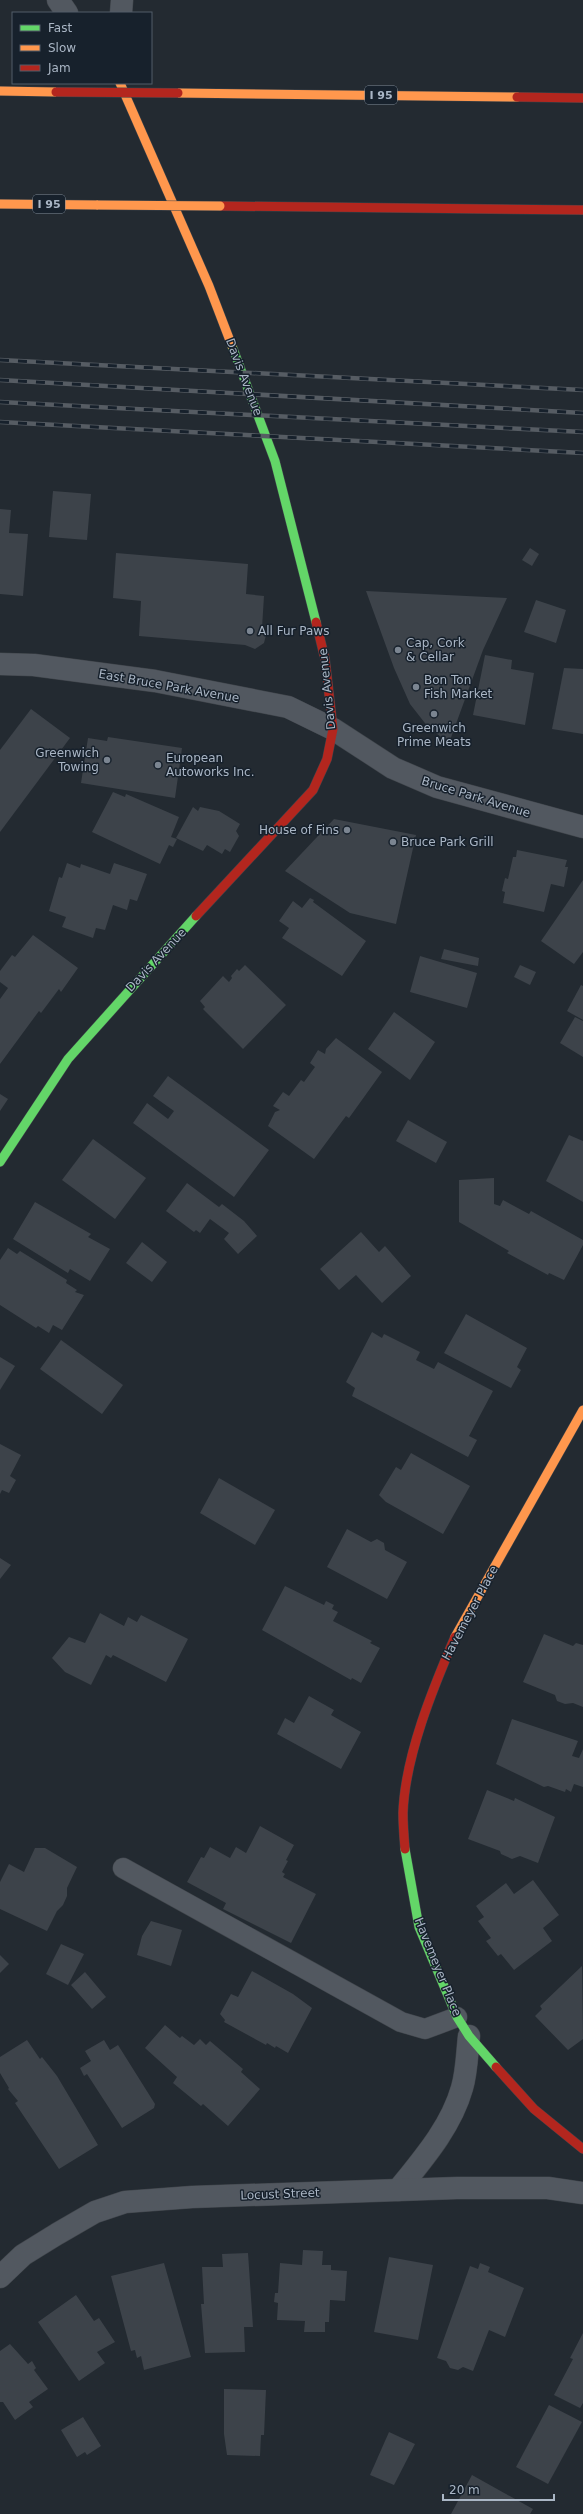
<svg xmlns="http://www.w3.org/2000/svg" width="583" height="2514" font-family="'DejaVu Sans',sans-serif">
	<rect width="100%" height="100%" fill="#232a31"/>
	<!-- building -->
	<g fill="#3d434a">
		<path d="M53 491 91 494 87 540 49 537Z"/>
		<path d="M0 509 11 510 9 533 28 534 23 596 0 594Z"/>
		<path d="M530 548 539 554 532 566 522 560Z"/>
		<path d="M116 553 248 564 246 594 264 596 262 628 266 635 264 643 255 649 245 645 139 636 141 601 113 598Z"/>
		<path d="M366 591 507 598 483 650 449 743 428 727 410 704 394 668Z"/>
		<path d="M536 600 566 610 556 643 524 632Z"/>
		<path d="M485 655 512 660 511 669 534 673 525 725 473 715Z"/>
		<path d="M564 668 583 669V734L552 729Z"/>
		<path d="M31 709 70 738 0 832V750Z"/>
		<path d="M108 737 182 748 175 798 81 783 88 738 107 741Z"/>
		<path d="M113 792 125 797 126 794 179 817 171 837 177 839 173 847 169 845 160 864 92 832Z"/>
		<path d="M193 807 198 811 200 807 219 811 240 824 236 831 239 836 230 852 225 849 222 854 207 845 203 851 176 838Z"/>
		<path d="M334 819 416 835 396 924 350 913 285 871Z"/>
		<path d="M517 850 567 860 565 867H568L564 887 551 884 544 912 503 903 505 892 502 891 505 878 508 879 513 857H516Z"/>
		<path d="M67 863 80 868 81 864 110 874 114 863 147 874 137 901 130 899 127 910 113 905 105 930 96 928 93 938 62 927 66 917 49 911 59 877 62 878Z"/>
		<path d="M583 880V952L574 964 541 941Z"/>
		<path d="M310 898 314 900 313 902 366 941 342 976 282 938 289 928 279 921 293 901 302 908Z"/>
		<path d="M33 935 78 968 61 992 59 989 41 1013 39 1011 0 1064V999L8 988 0 982V971L12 955 15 957Z"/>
		<path d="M444 949 479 958 478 966 441 959Z"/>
		<path d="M420 956 477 973 467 1008 410 992Z"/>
		<path d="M245 965 286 1005 243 1049 203 1009 205 1007 200 1001 223 976 229 982 232 978 231 976 237 969 239 971Z"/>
		<path d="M520 965 536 972 530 985 514 977Z"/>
		<path d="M581 985 583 986V1020L567 1011Z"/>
		<path d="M394 1012 435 1042 410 1080 368 1049Z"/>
		<path d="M575 1017 583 1021V1057L560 1043Z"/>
		<path d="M336 1038 382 1072 349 1118 346 1116 314 1159 268 1126 275 1112 280 1110 273 1106 283 1092 289 1096 301 1080 304 1082 315 1067 310 1063 318 1050 325 1054 326 1049Z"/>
		<path d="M168 1076 269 1150 234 1197 133 1123 147 1103 168 1119 174 1111 153 1096Z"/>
		<path d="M0 1094 8 1099 0 1111Z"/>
		<path d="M408 1120 447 1142 436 1163 396 1141Z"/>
		<path d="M569 1135 583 1141V1202L546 1181Z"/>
		<path d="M93 1139 146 1178 115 1219 62 1180Z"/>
		<path d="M494 1178V1204L500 1206 503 1200 529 1214 531 1211 583 1240V1245L564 1280 549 1273 548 1275 507 1253 509 1251 459 1222V1180Z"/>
		<path d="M187 1183 219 1207 222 1204 244 1221 257 1236 238 1254 224 1239 229 1233 210 1219 200 1233 196 1230 194 1232 166 1211Z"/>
		<path d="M35 1202 91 1234 88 1237 110 1249 90 1281 70 1269 68 1273 13 1239Z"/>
		<path d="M361 1232 379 1252 385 1246 411 1276 382 1303 356 1275 339 1290 320 1269Z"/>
		<path d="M142 1242 167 1262 152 1282 126 1263Z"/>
		<path d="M8 1248 17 1254 20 1251 67 1280 66 1283 77 1290 75 1292 84 1295 62 1330 53 1325 49 1333 38 1326 36 1328 0 1305V1260Z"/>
		<path d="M466 1314 527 1348 517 1367 521 1370 511 1388 444 1353Z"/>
		<path d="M372 1332 382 1338 384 1334 420 1352 416 1360 434 1369 438 1362 493 1391 469 1436 477 1440 468 1457 352 1396 355 1388 346 1382Z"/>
		<path d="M61 1340 123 1385 102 1414 40 1369Z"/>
		<path d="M0 1357 15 1366 0 1390Z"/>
		<path d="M0 1444 21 1455 10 1476 16 1480 9 1493 2 1490 0 1494Z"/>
		<path d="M411 1453 470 1486 443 1534 386 1502 379 1495 396 1467 401 1470Z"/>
		<path d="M219 1478 275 1510 255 1545 200 1513Z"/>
		<path d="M347 1529 371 1542 377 1539 384 1543 385 1550 407 1562 387 1599 327 1567Z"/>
		<path d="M0 1558 11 1565 0 1579Z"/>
		<path d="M285 1586 324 1605 326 1601 334 1605 332 1609 338 1612 333 1621 372 1641 370 1643 380 1648 361 1683 352 1678 351 1680 262 1630Z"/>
		<path d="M100 1613 124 1626 128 1617 137 1622 141 1615 188 1639 166 1682 113 1655 111 1658 106 1655 91 1685 65 1672 52 1658 69 1637 85 1643Z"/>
		<path d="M544 1634 573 1646 576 1643 583 1645V1707L573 1703 565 1704 557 1701 555 1695 523 1682Z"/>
		<path d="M309 1696 334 1710 331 1715 361 1732 341 1769 277 1734 285 1718 294 1723Z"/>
		<path d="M512 1719 578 1741 572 1756 579 1758 583 1749V1787L574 1784 571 1792 566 1789 565 1792 548 1786 544 1787 496 1764Z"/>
		<path d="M487 1790 514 1801 515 1798 555 1817 538 1863 520 1856 512 1859 501 1854 500 1851 468 1839Z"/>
		<path d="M260 1826 294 1845 286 1860 288 1861 282 1872 285 1874 283 1877 316 1894 291 1943 223 1909 226 1903 187 1882 201 1857 204 1858 210 1847 230 1858 236 1847 246 1853Z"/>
		<path d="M35 1848H45L77 1867 67 1888V1896L63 1905 57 1911 47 1931 0 1909V1882L9 1864 24 1872Z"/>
		<path d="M533 1880 559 1915 543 1928 552 1941 514 1970 501 1954 498 1956 486 1941 491 1938 478 1921 484 1917 476 1906 506 1883 514 1894Z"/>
		<path d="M151 1921 182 1930 171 1966 137 1955 142 1936Z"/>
		<path d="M61 1944 84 1954 68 1985 46 1974Z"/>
		<path d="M0 1955 9 1964 0 1973Z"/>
		<path d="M582 1966 583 2039 568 2050 535 2016 542 2009 540 2006Z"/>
		<path d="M252 1971 293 1994 312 2008 288 2053 276 2046 275 2048 267 2043 266 2045 224 2022 225 2020 220 2014 231 1994 238 1997Z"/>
		<path d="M85 1972 106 1997 92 2009 71 1985Z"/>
		<path d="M165 2025 180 2038 182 2036 194 2045 200 2039 206 2045 210 2041 243 2069 241 2072 260 2089 228 2126 203 2104 201 2106 173 2083 177 2077 145 2048Z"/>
		<path d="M27 2040 40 2059 42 2057 57 2076 98 2145 59 2169 15 2103 18 2101 8 2089 9 2088 0 2073V2057Z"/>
		<path d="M104 2040 110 2050 118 2045 155 2104 154 2108 122 2128 87 2074 84 2076 80 2068 91 2061 85 2051Z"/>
		<path d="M303 2250 323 2251 322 2265H331V2270L347 2271 345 2301 330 2300 329 2322H325V2332H304L305 2321 277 2320 278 2303 274 2302 275 2293H278L280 2263 302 2265Z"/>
		<path d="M248 2253 253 2327H244L245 2352 205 2353 201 2304H204L202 2267H223L222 2254Z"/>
		<path d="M389 2257 433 2265 418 2340 374 2332Z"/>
		<path d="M164 2263 191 2357 144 2370 141 2356 137 2358 135 2350 131 2351 111 2276Z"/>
		<path d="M480 2263 490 2267 488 2272 524 2288 505 2337 489 2330 473 2371 463 2367 458 2370 450 2368 446 2361 437 2358 470 2266 478 2269Z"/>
		<path d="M76 2295 94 2321 99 2318 115 2342 97 2352 105 2363 79 2381 38 2322Z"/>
		<path d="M583 2333V2403L580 2408 554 2395 573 2359 570 2358Z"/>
		<path d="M10 2344 28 2364 32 2361 36 2368 34 2370 48 2389 29 2402 33 2407 15 2420 3 2402H0V2351Z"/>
		<path d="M224 2389 266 2390 264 2435H261L260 2456 227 2455 224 2434Z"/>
		<path d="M549 2405 582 2422 548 2484 516 2467Z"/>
		<path d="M83 2417 101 2446 87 2455 85 2452 77 2457 61 2430Z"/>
		<path d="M389 2432 415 2444 394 2485 370 2475Z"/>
		<path d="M472 2475 533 2509 530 2514H451Z"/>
	</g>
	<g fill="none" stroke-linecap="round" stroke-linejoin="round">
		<defs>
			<path id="lane" d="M123 1868 401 2022 425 2029 457 2017"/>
			<g id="street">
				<path d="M58 0 67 13"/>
				<path d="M121 13 122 0"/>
				<path d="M0 664 34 665 155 681 288 707 333 729 393 768 437 787 583 827"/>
				<path d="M398 2190C423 2159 451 2127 462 2088 467 2071 467 2053 469 2036"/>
				<path d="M0 2277 23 2255 57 2234 95 2212 125 2202 192 2197 457 2188H548L583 2193"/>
			</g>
			<g id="fast">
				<path d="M232 346 275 461 316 622"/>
				<path d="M0 1162 68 1059 196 916"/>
				<path d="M405 1849 419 1927 457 2017 469 2036 496 2067"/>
			</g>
			<g id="slow">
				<path d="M120 83 209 286 232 346"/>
				<path d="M0 91 56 92"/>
				<path d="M178 93 517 97"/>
				<path d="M0 204 98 205"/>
				<path d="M455 1637 583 1410"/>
			</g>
			<g id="jam">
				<path d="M517 97 583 98"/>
				<path d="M220 206 583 210"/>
				<path d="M196 916 313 790 327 759 333 729 325 659 316 622"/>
				<path d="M405 1849C404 1837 403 1825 403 1813 405 1756 433 1688 455 1637"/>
				<path d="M496 2067 534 2109 583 2149"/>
			</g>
		</defs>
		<!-- lane casing -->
		<use href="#lane" stroke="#3f444a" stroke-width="21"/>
		<!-- street casing -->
		<use href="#street" stroke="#3f444a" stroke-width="23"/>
		<!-- fast casing -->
		<use href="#fast" stroke="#3f444a" stroke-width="10"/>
		<!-- slow casing -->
		<use href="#slow" stroke="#3f444a" stroke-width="10"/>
		<!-- jam casing -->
		<use href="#jam" stroke="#3f444a" stroke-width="10"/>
		<!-- lane -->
		<use href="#lane" stroke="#525860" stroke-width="20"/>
		<!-- street -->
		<use href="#street" stroke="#525860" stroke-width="22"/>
		<!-- fast -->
		<use href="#fast" stroke="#63d668" stroke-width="9"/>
		<!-- slow -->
		<use href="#slow" stroke="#ff974d" stroke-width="9"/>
		<!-- jam -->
		<use href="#jam" stroke="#b3261e" stroke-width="9"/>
		<defs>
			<g id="rail">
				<path d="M0 360 583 390"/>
				<path d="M0 380 583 413"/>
				<path d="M0 402 583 432"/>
				<path d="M0 422 583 453"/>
			</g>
		</defs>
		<!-- rail casing -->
		<use href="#rail" stroke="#565c63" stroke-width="4.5"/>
		<!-- rail -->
		<use href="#rail" stroke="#17212c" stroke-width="3" stroke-dasharray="9" stroke-linecap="butt"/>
		<defs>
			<path id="slow-bridge" d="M98 205 220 206"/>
			<path id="jam-bridge" d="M56 92 178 93"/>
		</defs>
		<!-- slow-bridge casing -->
		<use href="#slow-bridge" stroke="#3f464e" stroke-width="10" stroke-linecap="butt"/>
		<!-- jam-bridge casing -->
		<use href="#jam-bridge" stroke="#3f464e" stroke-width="10" stroke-linecap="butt"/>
		<!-- slow-bridge -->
		<use href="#slow-bridge" stroke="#ff974d" stroke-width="9"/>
		<!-- jam-bridge -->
		<use href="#jam-bridge" stroke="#b3261e" stroke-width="9"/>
	</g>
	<!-- markers -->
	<g fill="#7b8591" stroke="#17212c" stroke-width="1.5">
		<circle cx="250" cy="631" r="4"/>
		<circle cx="398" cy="650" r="4"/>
		<circle cx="416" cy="687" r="4"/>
		<circle cx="434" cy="714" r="4"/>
		<circle cx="107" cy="760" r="4"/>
		<circle cx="158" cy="765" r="4"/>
		<circle cx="347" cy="830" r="4"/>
		<circle cx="393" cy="842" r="4"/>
	</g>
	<g text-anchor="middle" stroke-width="3" stroke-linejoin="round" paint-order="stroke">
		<!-- shield labels -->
		<g fill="#17212c" stroke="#7e8997" stroke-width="1">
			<rect x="365" y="86" width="32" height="18" rx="3"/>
			<rect x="33" y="195" width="32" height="18" rx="3"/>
		</g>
		<g font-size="11" font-weight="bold" fill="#aab6c5">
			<text x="381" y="99">I 95</text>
			<text x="49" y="208">I 95</text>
		</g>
		<!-- street labels -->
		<g font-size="12" fill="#aab6c5" stroke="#17212c">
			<text transform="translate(244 377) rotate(69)" y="4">Davis Avenue</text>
			<text transform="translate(169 686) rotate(10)" y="4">East Bruce Park Avenue</text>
			<text transform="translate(327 689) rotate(-96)" y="4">Davis Avenue</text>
			<text transform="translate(476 797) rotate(17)" y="4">Bruce Park Avenue</text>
			<text transform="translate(156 960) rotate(-47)" y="4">Davis Avenue</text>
			<text transform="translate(470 1613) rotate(-62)" y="4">Havemeyer Place</text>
			<text transform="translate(438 1967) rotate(68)" y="4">Havemeyer Place</text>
			<text transform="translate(280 2194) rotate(-2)" y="4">Locust Street</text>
		</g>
		<!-- poi labels -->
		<g font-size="12" fill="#aab6c5" stroke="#17212c" text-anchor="start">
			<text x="258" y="635">All Fur Paws</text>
			<text x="406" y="647">Cap, Cork<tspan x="406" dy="14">&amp; Cellar</tspan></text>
			<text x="424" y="684">Bon Ton<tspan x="424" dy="14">Fish Market</tspan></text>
			<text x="434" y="732" text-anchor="middle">Greenwich<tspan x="434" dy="14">Prime Meats</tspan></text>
			<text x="99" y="757" text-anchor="end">Greenwich<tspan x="99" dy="14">Towing</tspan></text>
			<text x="166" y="762">European<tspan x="166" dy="14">Autoworks Inc.</tspan></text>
			<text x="339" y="834" text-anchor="end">House of Fins</text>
			<text x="401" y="846">Bruce Park Grill</text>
		</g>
	</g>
	<!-- legend -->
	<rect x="12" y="12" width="140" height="72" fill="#17212c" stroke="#525d69"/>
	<rect x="20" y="25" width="20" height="6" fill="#63d668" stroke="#525d69"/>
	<text x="48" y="32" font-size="12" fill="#aab6c5">Fast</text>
	<rect x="20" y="45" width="20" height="6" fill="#ff974d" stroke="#525d69"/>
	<text x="48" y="52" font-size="12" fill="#aab6c5">Slow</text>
	<rect x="20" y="65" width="20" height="6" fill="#b3261e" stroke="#525d69"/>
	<text x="48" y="72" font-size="12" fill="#aab6c5">Jam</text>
	<!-- scale -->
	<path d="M443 2494v6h111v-6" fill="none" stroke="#aab6c5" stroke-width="2"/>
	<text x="449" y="2494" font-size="12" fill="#aab6c5" stroke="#17212c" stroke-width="3" paint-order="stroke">20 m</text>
</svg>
